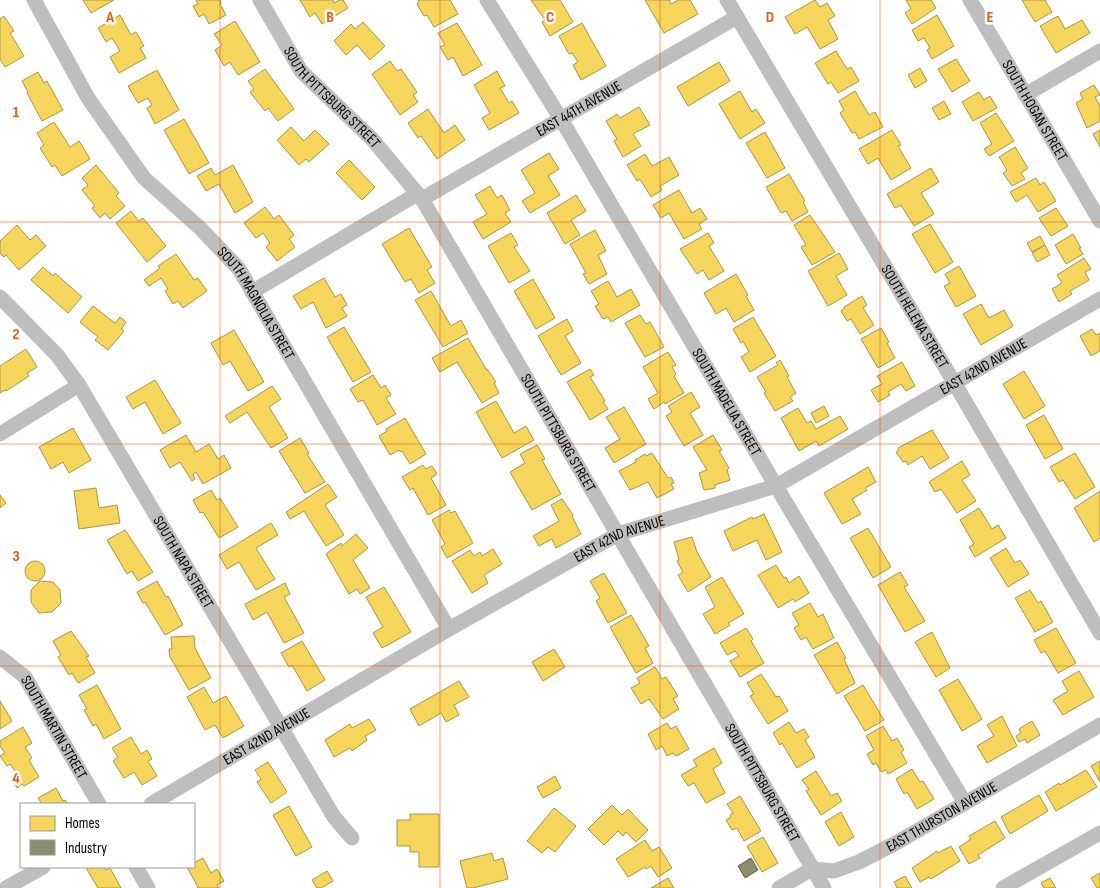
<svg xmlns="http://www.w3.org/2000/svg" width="1100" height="888" font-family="'Sofia Sans Condensed',sans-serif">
	<rect width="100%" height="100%" fill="#fff"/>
	<!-- homes -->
	<g fill="#f6d55c" stroke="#ac9540">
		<path d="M83 0H114L91 13Z"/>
		<path d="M196 0H220L221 3 220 4 226 15 209 24 204 14 199 17 193 6 198 4Z"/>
		<path d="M300 0H333L334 3 339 0H343L348 8 322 24 315 13 310 17Z"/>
		<path d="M418 0H450L458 14 434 27 427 15 424 16 417 4 419 2Z"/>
		<path d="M531 0H560L573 22 550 36 542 22 545 20Z"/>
		<path d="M645 0H669L671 4 678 0H690L698 14 664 33Z"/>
		<path d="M815 0 820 7 827 3 835 16 828 20 838 39 820 49 807 27 795 34 785 17Z"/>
		<path d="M906 0H931L936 8 912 24 905 13 911 9Z"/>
		<path d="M1022 0H1045L1052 12 1035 22Z"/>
		<path d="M120 15 131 35 136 32 144 46 140 48 146 58 119 73 110 57 120 51 112 38 106 42 98 28Z"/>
		<path d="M937 15 954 46 932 59 927 50 930 48 924 38 918 41 912 30Z"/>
		<path d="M4 16 14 31 10 33 24 56 5 67 0 59V19Z"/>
		<path d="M1058 16 1065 29 1082 20 1090 33 1056 53 1040 26Z"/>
		<path d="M235 21 260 62 238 75 230 62 224 66 215 50 222 45 214 34Z"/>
		<path d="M363 22 385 46 370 60 357 45 346 55 334 41 351 24 355 29Z"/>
		<path d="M457 23 482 65 463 76 453 57 448 60 440 47 445 45 438 33Z"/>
		<path d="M582 23 606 66 581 80 573 65 578 62 572 53 569 54 559 36Z"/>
		<path d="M836 51 847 69 851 67 859 81 838 93 831 82 828 84 815 63Z"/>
		<path d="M956 59 970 81 952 92 938 69Z"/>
		<path d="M390 61 397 71 401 69 417 92 413 95 418 102 400 115 372 74Z"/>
		<path d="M719 62 730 81 688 106 677 87Z"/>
		<path d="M920 68 927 81 915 88 908 75Z"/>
		<path d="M265 69 294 109 278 121 268 108 265 111 250 92 254 89 248 81Z"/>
		<path d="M157 70 179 110 155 124 147 108 152 105 148 98 138 103 128 86Z"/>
		<path d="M497 71 505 86 500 88 509 103 512 101 519 113 489 130 482 118 490 113 474 85Z"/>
		<path d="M38 72 44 83 47 81 63 110 42 121 27 93 28 92 22 81Z"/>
		<path d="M1094 85 1100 95 1095 97 1100 106V121L1087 128 1076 103 1083 99 1080 93Z"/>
		<path d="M740 91 752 112 756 109 765 123 740 139 719 104Z"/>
		<path d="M855 91 869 115 875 112 883 127 859 139 855 132 852 133 840 113 844 110 839 101Z"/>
		<path d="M979 92 984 100 990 96 997 108 973 121 962 102Z"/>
		<path d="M944 101 951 114 939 120 932 108Z"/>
		<path d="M639 107 650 125 633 134 641 146 623 157 614 141 617 139 606 121 617 114 620 118Z"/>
		<path d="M428 109 444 133 455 125 465 140 437 159 421 136 418 138 408 123Z"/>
		<path d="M996 113 1014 141 989 156 984 149 992 144 980 123Z"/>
		<path d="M184 119 209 163 189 174 164 130Z"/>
		<path d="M54 122 70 147 79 141 90 159 62 176 55 165 52 167 40 148 44 145 37 133Z"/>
		<path d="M291 127 304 141 315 130 329 144 309 162 306 159 299 165 277 140Z"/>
		<path d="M892 130 901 145 898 146 911 168 891 180 878 158 868 164 859 149Z"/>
		<path d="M1100 130V147L1093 134Z"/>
		<path d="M765 132 785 168 767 178 746 143Z"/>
		<path d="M1015 147 1028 168 1021 173 1025 179 1012 186 1003 173 1007 170 999 157Z"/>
		<path d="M549 153 559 169 548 176 560 195 530 213 522 201 535 193 521 170Z"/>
		<path d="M645 154 652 166 669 157 679 175 660 186 662 190 651 197 640 179 637 181 627 165Z"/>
		<path d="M349 160 375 187 362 200 336 173Z"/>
		<path d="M96 165 119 193 116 196 125 206 110 219 105 213 100 218 92 208 95 206 82 190 88 185 82 178Z"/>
		<path d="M233 165 253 202 235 213 219 184 206 191 197 176 211 168 215 175Z"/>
		<path d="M931 168 939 182 921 193 934 214 914 226 901 205 895 208 887 194Z"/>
		<path d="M789 174 805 201 803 202 808 212 792 221 786 211 781 213 766 187Z"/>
		<path d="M1036 178 1040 185 1044 182 1056 201 1038 212 1027 195 1016 202 1010 192Z"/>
		<path d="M490 186 497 198 502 195 510 210 505 213 511 222 483 239 473 222 487 214 475 195Z"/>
		<path d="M679 190 692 213 700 208 707 219 699 224 702 229 684 239 669 213 661 218 653 205Z"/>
		<path d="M576 195 586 211 571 220 580 235 565 244 547 213Z"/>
		<path d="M265 207 274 219 279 215 294 235 289 239 295 247 277 261 266 247 270 243 263 233 256 238 244 223Z"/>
		<path d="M1056 208 1068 226 1051 236 1039 218Z"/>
		<path d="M131 211 139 221 143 218 166 246 147 262 116 223Z"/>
		<path d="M810 215 835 252 812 265 801 247 806 245 794 225Z"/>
		<path d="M930 224 953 262 935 273 912 234Z"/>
		<path d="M17 225 30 240 36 235 46 246 19 270 6 255 4 257 0 253V241Z"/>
		<path d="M409 228 432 267 427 270 435 283 419 293 411 279 405 282 382 244Z"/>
		<path d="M595 230 606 251 598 255 607 274 589 284 583 274 586 273 570 244Z"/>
		<path d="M511 233 518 245 514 247 530 271 509 283 488 246Z"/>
		<path d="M708 233 714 243 709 246 724 271 709 280 703 270 697 274 680 249Z"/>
		<path d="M1073 234 1081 248H1079L1083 254 1066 264 1055 245Z"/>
		<path d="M1040 236 1045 245 1032 252 1027 243Z"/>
		<path d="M1045 245 1050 255 1037 262 1032 253Z"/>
		<path d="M839 253 848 269 836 276 847 295 828 306 808 271Z"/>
		<path d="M176 254 194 280 198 278 207 291 183 308 178 301 173 304 165 291 168 289 161 278 149 286 144 280 160 268 158 266Z"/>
		<path d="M1084 258 1091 269 1085 272 1089 280 1070 291 1072 294 1059 302 1052 289 1062 283 1057 275Z"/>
		<path d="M959 266 976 296 956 307 944 286 950 283 945 274Z"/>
		<path d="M43 267 53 276 55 273 82 297 68 313 31 280Z"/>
		<path d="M736 274 748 295 746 296 754 310 734 322 726 308 716 314 704 293Z"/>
		<path d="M324 278 335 297 341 294 347 305 342 308 347 316 326 328 313 302 301 309 293 296Z"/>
		<path d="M533 279 555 318 536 329 514 291Z"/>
		<path d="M608 281 617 297 631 289 640 305 611 322 608 317 603 319 595 306 599 304 591 291Z"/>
		<path d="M431 291 451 326 461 320 468 333 443 347 415 300Z"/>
		<path d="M862 296 867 305 863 308 874 325 860 334 851 319 847 321 841 311 844 309V307Z"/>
		<path d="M981 304 989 318 1004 310 1013 326 981 345 963 314Z"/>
		<path d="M93 306 115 323 120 317 126 322 121 329 124 331 108 350 95 340 98 337 80 322Z"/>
		<path d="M640 315 646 324 650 322 664 347 645 357 625 323Z"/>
		<path d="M753 317 776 356 750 372 741 357 749 352 743 341 741 343 733 329Z"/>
		<path d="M567 319 573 331 565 336 581 363 561 375 538 336Z"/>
		<path d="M344 327 371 372 353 382 327 337Z"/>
		<path d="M881 328 889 342 887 343 895 358 878 368 861 339Z"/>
		<path d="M1092 329 1096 335 1100 333V351L1091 356 1080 336Z"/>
		<path d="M234 330 264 382 248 391 230 361 223 365 211 343Z"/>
		<path d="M468 338 486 369H487L496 382 494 383 499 393 482 403 457 362 440 372 432 358Z"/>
		<path d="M26 349 37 367 27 373 29 376 6 391 5 390 0 393V366Z"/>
		<path d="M668 352 676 365 672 367 676 374 674 376 684 393 665 404 664 402 654 409 648 399 658 393 643 367Z"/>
		<path d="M780 360 789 376 787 377 796 393 790 397 793 401 775 411 764 393 766 392 757 377 778 365 776 363Z"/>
		<path d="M902 362 915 386 906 391 901 384 888 392 890 395 878 402 871 390 882 384 877 376Z"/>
		<path d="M590 369 594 375 590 377 605 401 603 402 608 409 590 420 567 382Z"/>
		<path d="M1024 371 1045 406 1024 419 1003 384Z"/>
		<path d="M373 375 381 388 385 385 391 395 386 398 396 414 377 425 363 400 358 402 350 389Z"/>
		<path d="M155 380 181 423 163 434 145 402 133 409 126 397Z"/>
		<path d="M272 386 281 399 269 407 288 438 271 448 247 412 230 423 225 416Z"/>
		<path d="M691 392 700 407 690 413 703 435 684 446 666 416 672 412 668 406Z"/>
		<path d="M496 401 514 433 526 426 534 440 502 458 476 412Z"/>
		<path d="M824 406 829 416 816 423 811 413Z"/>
		<path d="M624 407 646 444 614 463 605 448 620 439 606 417Z"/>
		<path d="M798 408 807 423 811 421 816 429 840 416 848 429 819 446 816 441 799 451 781 418Z"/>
		<path d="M1044 415 1063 449 1045 459 1026 425Z"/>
		<path d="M405 418 426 454 410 464 402 451 401 452 399 450 390 455 379 436 387 431 386 429Z"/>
		<path d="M73 428 91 460 69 473 63 462 51 469 39 447Z"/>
		<path d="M932 430 949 458 930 469 922 456 908 465 906 461 903 462 896 452 899 450 898 448Z"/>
		<path d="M186 435 196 452 209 444 218 459 224 455 231 468 203 484 196 472 193 474 195 479 192 481 180 462 170 468 160 450Z"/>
		<path d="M713 435 722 450 719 451 729 468 727 470 730 480 715 485V488L704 490 699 473 707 470 693 447Z"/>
		<path d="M300 438 309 453 307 454 325 482 305 493 279 451Z"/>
		<path d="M537 445 545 459 542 460 561 494 532 510 510 472 525 463 520 454Z"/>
		<path d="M652 453 668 478 671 477 674 483 671 484 674 489 657 498 648 482 630 490 619 471 636 462 635 460 645 454 646 456Z"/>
		<path d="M1075 453 1095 487 1075 499 1063 480 1059 482 1050 467Z"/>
		<path d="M962 461 970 475 962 480 976 501 957 513 941 489 935 492 929 482Z"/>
		<path d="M423 465 426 469 432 466 437 474 431 478 446 505 428 515 413 488 410 490 402 477Z"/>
		<path d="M868 467 876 482 865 488 867 490 852 499 861 514 842 524 824 493Z"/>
		<path d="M328 484 337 497 325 505 344 535 326 546 304 511 290 519 286 512Z"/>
		<path d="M96 488 99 508 117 505 120 523 79 529 74 491Z"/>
		<path d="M211 490 217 500 220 498 238 527 219 538 203 512 200 513 193 500Z"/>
		<path d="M1100 491V538L1094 542 1074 508Z"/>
		<path d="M0 495 6 503 0 508Z"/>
		<path d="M562 499 573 515 572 516 581 534 556 548 552 539 539 546 533 536 559 521 551 505Z"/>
		<path d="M979 508 992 529 998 525 1006 538 975 557 969 547 974 544 960 520Z"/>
		<path d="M449 510 451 513 455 511 473 543 447 558 441 547 445 544 432 520Z"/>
		<path d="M764 514 782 552 766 560 757 540 733 551 724 531 752 517 753 519Z"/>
		<path d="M271 523 278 535 256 548 275 579 256 590 239 562 227 569 219 555Z"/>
		<path d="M868 528 891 567 873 578 850 538Z"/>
		<path d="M125 530 153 572 138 581 132 571 127 574 107 540Z"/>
		<path d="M356 534 368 548 353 560 370 588 360 594 357 589 349 594 326 554 341 543 342 546Z"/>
		<path d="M692 537 697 552 711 577 688 592 678 575 683 572 677 561 679 560 674 542Z"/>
		<path d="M1006 548 1015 563 1020 560 1029 574 1008 587 990 558Z"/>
		<path d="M493 549 502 564 484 575 488 583 472 593 452 561 470 550 474 556 480 552 482 556Z"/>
		<circle cx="35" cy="571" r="10"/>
		<path d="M776 565 784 578 786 577 789 583 799 576 809 593 795 602 793 599 778 608 758 575Z"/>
		<path d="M900 572 908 585 904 587 925 621 905 632 878 585Z"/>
		<path d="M604 573 627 613 608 623 596 601 600 598 590 581Z"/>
		<path d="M722 577 744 614 728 623 730 625 715 634 703 614 715 607 705 587Z"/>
		<path d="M40 581 53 582 60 590 61 603 52 612 39 613 31 602V590Z"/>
		<path d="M157 581 166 597 168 596 183 625 165 635 145 602 143 603 137 592Z"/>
		<path d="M285 583 290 594 284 597 304 633 284 643 267 612 253 620 245 604Z"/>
		<path d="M384 587 411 632 382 648 373 633 383 627 366 597Z"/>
		<path d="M1030 590 1038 603 1041 601 1053 622 1035 632 1015 598Z"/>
		<path d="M810 603 818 617 823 614 834 638 813 649 806 637 801 640 794 628 799 625 792 613Z"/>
		<path d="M631 615 649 646 645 648 653 663 636 673 610 627Z"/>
		<path d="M746 628 753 639 751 641 764 663 740 677 730 661 739 656 735 651 727 655 720 643Z"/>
		<path d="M1056 628 1076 663 1058 673 1045 651 1041 653 1034 640Z"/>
		<path d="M71 631 89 656 86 657 95 673 78 683 72 673 69 675 58 657 61 655 53 641Z"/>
		<path d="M932 632 950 668 936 677 915 642Z"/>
		<path d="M194 636 195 648 211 678 189 690 170 657 169 649H172L171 637Z"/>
		<path d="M302 641 325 680 307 691 292 665 289 667 281 653Z"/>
		<path d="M837 642 846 658 844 659 855 683 837 694 814 655Z"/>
		<path d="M554 649 565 667 543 681 532 662Z"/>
		<path d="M655 667 662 679 666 677 678 696 673 699 679 709 663 719 649 699 641 704 631 688 640 683 637 678Z"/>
		<path d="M1079 671 1094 697 1063 715 1053 700 1068 691 1062 681Z"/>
		<path d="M761 674 776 697 779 696 788 711 768 724 750 696 754 694 747 683Z"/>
		<path d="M958 679 982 719 962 731 939 690Z"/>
		<path d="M459 681 469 697 454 705 459 715 446 722 441 713 419 726 410 709Z"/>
		<path d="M97 685 121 729 104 739 96 724 93 726 84 710 87 709 79 695Z"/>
		<path d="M863 685 884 720 865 731 844 696Z"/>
		<path d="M204 687 213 703 226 696 244 726 223 738 215 725 205 730 187 697Z"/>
		<path d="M0 701 12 721 0 729Z"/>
		<path d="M1002 716 1017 746 987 763 977 746 994 736 987 725Z"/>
		<path d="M369 719 376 730 365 736 367 740 352 751 350 748 334 757 325 740 350 724 352 728Z"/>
		<path d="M1032 721 1040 735 1027 743 1025 739 1019 742 1016 736 1021 733 1019 729Z"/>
		<path d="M789 722 796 733 804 729 809 737 805 740 815 757 797 768 782 743 780 745 773 733Z"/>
		<path d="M667 723 671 729 676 726 689 749 676 756 673 753 667 756 662 746 656 750 648 734Z"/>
		<path d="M883 726 892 741 897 738 904 750 901 752 907 763 888 774 886 770 881 772 876 763 873 765 867 754 874 750 866 736Z"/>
		<path d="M23 727 32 743 25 747 32 758 29 760 39 777 24 786 22 784 17 788 11 777 17 774 10 764 7 766 0 756 5 753 0 746V741Z"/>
		<path d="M131 737 141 754 147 750 152 759 148 761 157 776 142 785 134 772 124 778 113 761 118 757 112 748Z"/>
		<path d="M714 748 722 763 713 769 725 793 706 803 694 783 688 786 681 775 697 766 693 760Z"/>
		<path d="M1100 761V782L1091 766Z"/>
		<path d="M268 762 287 792 271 803 257 782 261 779 255 770Z"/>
		<path d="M912 769 920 782 923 781 934 799 917 809 907 792 904 794 896 779Z"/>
		<path d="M1086 770 1097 787 1056 811 1045 792 1059 783 1060 785Z"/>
		<path d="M816 771 831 796 837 793 842 801 821 815 806 791 809 789 802 780Z"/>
		<path d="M555 776 561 788 543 798 537 787Z"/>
		<path d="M56 788 63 801 65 800 68 804H42L38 798Z"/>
		<path d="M1039 795 1048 811 1010 834 1001 817Z"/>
		<path d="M740 796 761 831 744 841 737 828 732 830 726 820 731 817 730 815 733 813 727 804Z"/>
		<path d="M612 805 622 815 628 809 648 830 636 842 626 832 623 836 618 831 604 845 588 829Z"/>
		<path d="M289 806 312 847 296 856 273 815Z"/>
		<path d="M554 808 576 826 555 852 548 847 542 853 527 841Z"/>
		<path d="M841 812 854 837 839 846 825 822Z"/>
		<path d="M410 814H439V867H419V852H410V846H397V820H410Z"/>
		<path d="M995 821 1005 838 978 855 980 858 969 864 959 847 971 839 969 836Z"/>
		<path d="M763 837 778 863 762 872 747 846Z"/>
		<path d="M645 840 652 851 659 847 672 868 658 877 651 866 646 869 645 867 628 877 616 859Z"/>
		<path d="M951 846 960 861 931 879 929 877 920 882 912 868 937 851 938 853Z"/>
		<path d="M492 853 494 861 503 858 508 879 473 888H467L460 861Z"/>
		<path d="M203 858 211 873 217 869 224 881 217 885 219 888H197L198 887 187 867H194V863Z"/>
		<path d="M88 867H104L106 870 110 868 121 888H98L86 868Z"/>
		<path d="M327 871 333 881 321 888H317L312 880Z"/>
		<path d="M1100 873V888H1097L1091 878Z"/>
		<path d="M905 876 912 888H897L894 882Z"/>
		<path d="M668 878 674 888H651Z"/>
		<path d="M1050 878 1056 888H1044L1041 883Z"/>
	</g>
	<!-- industry -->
	<path fill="#8c8c6e" stroke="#62624d" d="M751 858 758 870 745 878 738 866Z"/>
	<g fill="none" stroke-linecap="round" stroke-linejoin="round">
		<!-- minor -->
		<g stroke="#bebebe" stroke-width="15">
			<path id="s1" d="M34 0 88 98 144 178 201 229 239 269 449 629"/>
			<path id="s2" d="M260 0 301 71 372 139 422 199 824 888"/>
			<path id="s3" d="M487 0 561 119 776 486 965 803"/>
			<path id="s4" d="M727 0 955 384 1100 633"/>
			<path id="s5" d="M970 0 1100 221"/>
			<path d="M1025 95 1100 51"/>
			<path id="s6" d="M422 199 737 17"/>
			<path d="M252 292 417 194"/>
			<path id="s7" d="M0 297 57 355 79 385 334 817 352 838"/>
			<path d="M0 434 79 385"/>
			<path id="s8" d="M0 657 25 677 99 804"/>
			<path id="s9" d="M151 804 449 629 618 534 776 486 1100 299"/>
			<path d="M136 867 148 888"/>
			<path d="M6 888 43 867"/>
			<path id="s10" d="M779 888 812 869 834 871 859 862 896 843 1100 725"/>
			<path d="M1003 888 1100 833"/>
		</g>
	</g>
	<!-- grid -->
	<path fill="none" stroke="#e8590c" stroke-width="1" stroke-opacity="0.55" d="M220 0V888M440 0V888M660 0V888M880 0V888M0 222H1100M0 444H1100M0 666H1100"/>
	<g text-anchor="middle" stroke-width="5" stroke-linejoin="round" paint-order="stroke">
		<!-- street labels -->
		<g font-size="15" fill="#000" stroke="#fff">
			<text dy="5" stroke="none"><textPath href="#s2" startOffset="122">SOUTH PITTSBURG STREET</textPath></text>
			<text dy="5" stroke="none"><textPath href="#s6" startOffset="181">EAST 44TH AVENUE</textPath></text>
			<text dy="5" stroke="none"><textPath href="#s5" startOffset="128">SOUTH HOGAN STREET</textPath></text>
			<text dy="5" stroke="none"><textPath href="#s1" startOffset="379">SOUTH MAGNOLIA STREET</textPath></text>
			<text dy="5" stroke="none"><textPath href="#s4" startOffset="368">SOUTH HELENA STREET</textPath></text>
			<text dy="5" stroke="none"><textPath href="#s9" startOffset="944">EAST 42ND AVENUE</textPath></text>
			<text dy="5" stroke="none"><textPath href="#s3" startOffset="468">SOUTH MADELIA STREET</textPath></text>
			<text dy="5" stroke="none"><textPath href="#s2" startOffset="529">SOUTH PITTSBURG STREET</textPath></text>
			<text dy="5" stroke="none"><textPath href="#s9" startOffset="539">EAST 42ND AVENUE</textPath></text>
			<text dy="5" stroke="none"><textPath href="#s7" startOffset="324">SOUTH NAPA STREET</textPath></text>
			<text dy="5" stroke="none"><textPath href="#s8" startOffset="90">SOUTH MARTIN STREET</textPath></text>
			<text dy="5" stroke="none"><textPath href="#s9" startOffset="134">EAST 42ND AVENUE</textPath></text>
			<text dy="5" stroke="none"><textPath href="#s2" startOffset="934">SOUTH PITTSBURG STREET</textPath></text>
			<text dy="5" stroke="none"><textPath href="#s10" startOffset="181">EAST THURSTON AVENUE</textPath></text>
		</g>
	</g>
	<g font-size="16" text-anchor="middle" font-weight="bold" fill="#e8590c" stroke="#fff" stroke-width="5" stroke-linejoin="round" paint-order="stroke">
		<text x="110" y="22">A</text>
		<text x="330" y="22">B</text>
		<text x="550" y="22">C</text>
		<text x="770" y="22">D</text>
		<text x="990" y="22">E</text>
		<text x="16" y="117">1</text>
		<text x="16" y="339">2</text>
		<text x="16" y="561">3</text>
		<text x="16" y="783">4</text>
	</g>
	<!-- legend -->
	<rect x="20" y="803" width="175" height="65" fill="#ffffff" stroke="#999999"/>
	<rect x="30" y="816" width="25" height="15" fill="#f6d55c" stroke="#999999"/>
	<text x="65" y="828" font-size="15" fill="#000000">Homes</text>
	<rect x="30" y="840" width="25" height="15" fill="#8c8c6e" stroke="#999999"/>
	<text x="65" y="853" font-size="15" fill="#000000">Industry</text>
</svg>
